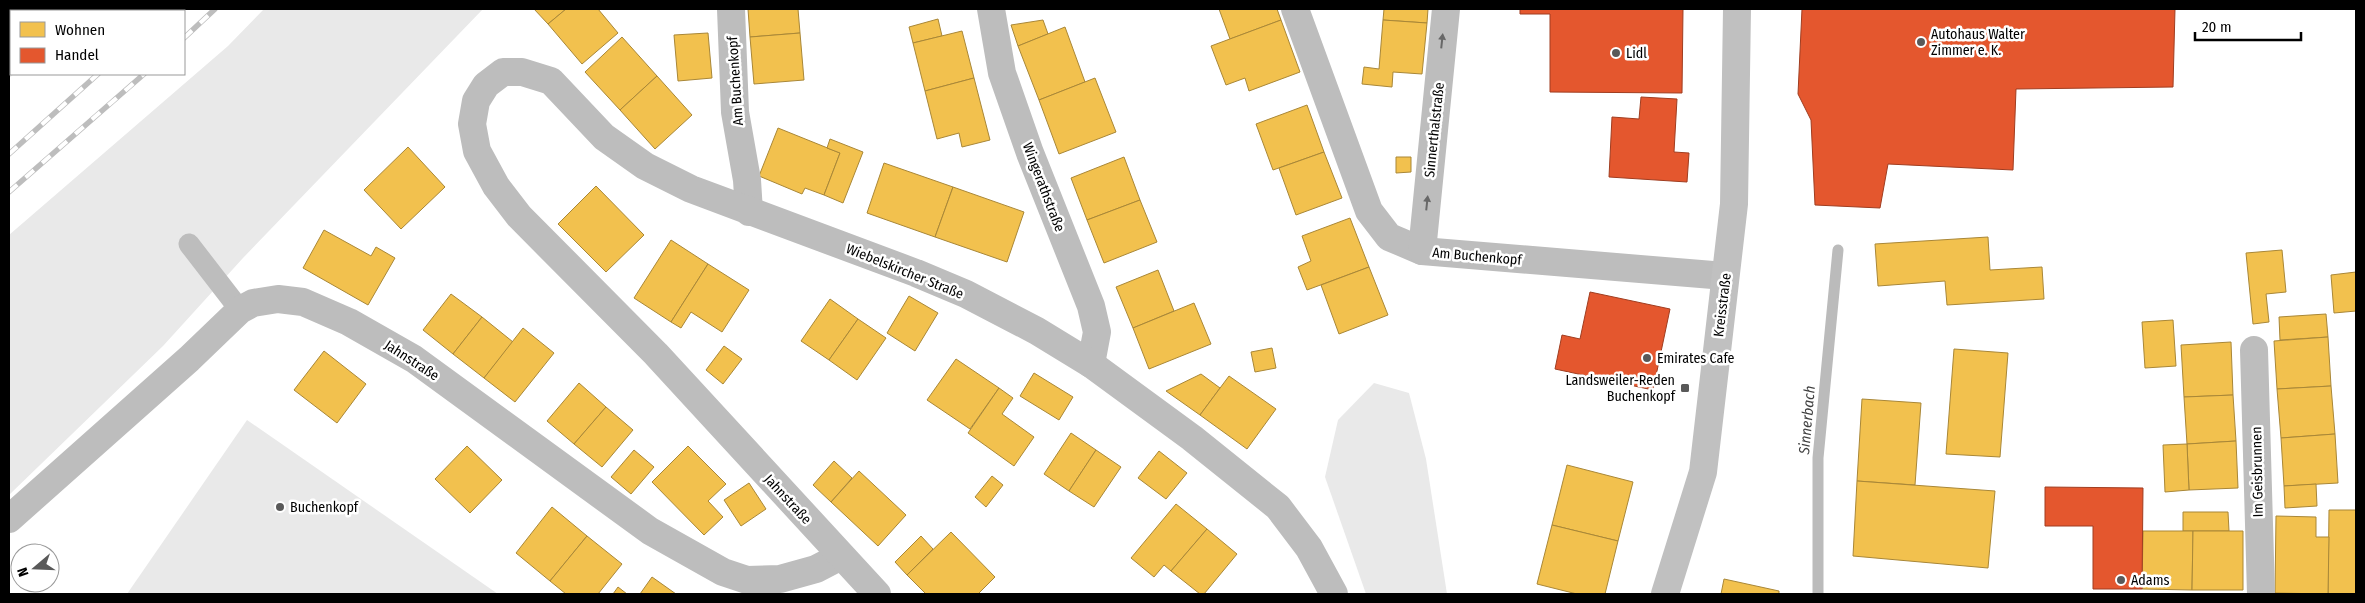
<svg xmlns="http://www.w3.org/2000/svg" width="2365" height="603" font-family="'Fira Sans Condensed',sans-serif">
	<rect width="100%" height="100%" fill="#fff"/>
	<!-- green -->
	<g fill="#e9e9e9">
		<path d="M9 9H94L91 11H11V74H14L9 78Z"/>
		<path d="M264 9H483L243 258 163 346 9 495V235L228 46Z"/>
		<path d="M1374 383 1409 393 1426 459 1447 594H1366L1325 477 1338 420Z"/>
		<path d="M247 420 498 594H127Z"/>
	</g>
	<!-- homes -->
	<g fill="#f2c14e" stroke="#a98737">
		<path d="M534 9H566L548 24Z"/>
		<path d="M566 9H598L618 33 582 64 548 24Z"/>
		<path d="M748 9H798L800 33 750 37Z"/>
		<path d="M1219 9H1277L1281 20 1230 39Z"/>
		<path d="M1384 9H1428L1427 23 1383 20Z"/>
		<path d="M938 19 942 36 913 43 909 27Z"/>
		<path d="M1043 20 1048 34 1018 46 1011 25Z"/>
		<path d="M1281 20 1300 72 1249 91 1245 78 1226 85 1211 46Z"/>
		<path d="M1383 20 1427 23 1422 74 1393 72 1392 87 1362 84 1364 67 1379 69Z"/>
		<path d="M1065 27 1085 82 1039 100 1018 46Z"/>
		<path d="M962 31 974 78 925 91 913 43Z"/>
		<path d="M708 33 712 78 678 81 674 35Z"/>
		<path d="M800 33 804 80 754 84 750 37Z"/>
		<path d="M622 37 657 76 620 110 585 72Z"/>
		<path d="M657 76 692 115 655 149 620 110Z"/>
		<path d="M974 78 990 140 962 147 959 133 937 139 925 91Z"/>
		<path d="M1095 78 1116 132 1059 154 1039 100Z"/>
		<path d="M1307 105 1324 152 1273 170 1256 124Z"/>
		<path d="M778 128 840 153 824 195 805 188 802 194 759 176Z"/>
		<path d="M830 139 863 152 843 203 824 195 840 153 827 148Z"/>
		<path d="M408 147 445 187 401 229 364 190Z"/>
		<path d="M1324 152 1342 198 1296 215 1279 168Z"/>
		<path d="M1124 157 1140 200 1087 220 1071 178Z"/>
		<path d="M1396 157H1411V172L1396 173Z"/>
		<path d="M884 163 953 187 935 237 867 213Z"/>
		<path d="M596 186 644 235 606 272 558 224Z"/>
		<path d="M953 187 1024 212 1007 262 935 237Z"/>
		<path d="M1140 200 1157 242 1104 263 1087 220Z"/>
		<path d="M1350 218 1369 267 1307 290 1298 267 1311 261 1302 236Z"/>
		<path d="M324 230 371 256 376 247 395 258 368 305 303 268Z"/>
		<path d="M1988 237 1990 270 2042 267 2044 299 1947 305 1945 281 1878 286 1875 244Z"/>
		<path d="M671 240 708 264 671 322 634 298Z"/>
		<path d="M2282 250 2286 292 2266 294 2269 322 2253 324 2246 253Z"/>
		<path d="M708 264 749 290 722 332 691 312 681 328 671 322Z"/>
		<path d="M1369 267 1388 315 1339 334 1321 285Z"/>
		<path d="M1158 270 1174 311 1133 328 1116 287Z"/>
		<path d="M2356 272V311L2334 313 2331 275Z"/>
		<path d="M451 294 482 317 453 354 423 330Z"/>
		<path d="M909 296 938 313 915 351 887 333Z"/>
		<path d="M830 299 858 319 829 360 801 341Z"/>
		<path d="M1194 303 1211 344 1149 369 1133 328Z"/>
		<path d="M2326 314 2328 337 2280 340 2279 317Z"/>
		<path d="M482 317 513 342 484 378 453 354Z"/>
		<path d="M858 319 886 338 857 380 829 360Z"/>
		<path d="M2173 320 2176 366 2145 368 2142 322Z"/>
		<path d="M523 328 554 353 515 402 484 378Z"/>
		<path d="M2328 337 2331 386 2277 389 2274 341Z"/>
		<path d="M2231 342 2233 395 2184 397 2181 345Z"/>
		<path d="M724 346 742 359 723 384 706 370Z"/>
		<path d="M1272 348 1276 368 1255 372 1251 352Z"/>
		<path d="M1954 349 2008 353 2000 457 1946 454Z"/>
		<path d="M324 351 366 384 337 423 294 390Z"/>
		<path d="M956 359 999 388 970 429 927 400Z"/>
		<path d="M1034 373 1073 397 1059 420 1020 396Z"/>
		<path d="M1201 374 1220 388 1200 415 1166 391Z"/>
		<path d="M1229 376 1276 409 1247 449 1200 415Z"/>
		<path d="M579 383 606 407 574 444 547 421Z"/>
		<path d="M2331 386 2335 434 2281 438 2277 389Z"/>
		<path d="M999 388 1013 398 1002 414 1034 437 1014 466 968 433Z"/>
		<path d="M2233 395 2236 441 2187 444 2184 397Z"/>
		<path d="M1862 399 1921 403 1915 485 1857 481Z"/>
		<path d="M606 407 633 430 602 467 574 444Z"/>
		<path d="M1071 433 1096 450 1069 491 1044 474Z"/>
		<path d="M2335 434 2338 483 2284 486 2281 438Z"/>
		<path d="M2236 441 2238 488 2189 490 2187 444Z"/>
		<path d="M2187 444 2189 490 2165 492 2163 445Z"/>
		<path d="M467 446 502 480 470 513 435 479Z"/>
		<path d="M688 446 726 484 708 501 723 517 704 535 652 482Z"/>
		<path d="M634 450 654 467 631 494 611 477Z"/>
		<path d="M1096 450 1121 467 1094 507 1069 491Z"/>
		<path d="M1159 451 1187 473 1166 499 1138 478Z"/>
		<path d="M834 461 852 478 831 502 813 485Z"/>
		<path d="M1567 465 1633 482 1618 541 1552 525Z"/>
		<path d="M859 471 906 515 878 546 831 502Z"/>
		<path d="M992 476 1003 485 986 507 975 497Z"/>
		<path d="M1857 481 1995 491 1988 568 1853 556Z"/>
		<path d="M749 483 766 509 741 526 724 500Z"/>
		<path d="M2316 484 2317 506 2285 508 2284 486Z"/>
		<path d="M1176 504 1207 529 1171 571 1164 565 1154 577 1131 558Z"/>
		<path d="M552 507 587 536 550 581 516 553Z"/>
		<path d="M2329 510H2356V594H2328Z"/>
		<path d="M2183 512H2228L2229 531H2183Z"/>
		<path d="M2276 516 2316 517V537H2329L2328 594 2275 593Z"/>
		<path d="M1552 525 1618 541 1605 594H1577L1537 584Z"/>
		<path d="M1207 529 1237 554 1204 594H1200L1171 571Z"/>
		<path d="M2143 531H2193L2192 590 2142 589Z"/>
		<path d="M2193 531H2243V590H2192Z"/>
		<path d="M951 532 995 577 978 594H926L907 575Z"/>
		<path d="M587 536 622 564 598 594H566L550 581Z"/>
		<path d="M921 536 933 549 907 575 895 562Z"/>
		<path d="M652 577 676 594H640Z"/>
		<path d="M1724 579 1779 591V594H1721Z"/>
		<path d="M618 587 627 594H613Z"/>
	</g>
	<!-- shops -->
	<g fill="#e4572e" stroke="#a03d20">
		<path d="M1520 9H1683L1682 93 1550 92V14H1520Z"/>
		<path d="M1802 9H2175L2173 87 2016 89 2013 170 1888 164 1880 208 1815 205 1811 120 1798 94Z"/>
		<path d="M1641 97 1677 99 1674 152 1689 153 1687 182 1609 177 1612 117 1639 119Z"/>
		<path d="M1590 292 1670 309 1653 390 1555 369 1562 335 1580 339Z"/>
		<path d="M2045 487 2143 488 2142 589H2093V526H2045Z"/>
	</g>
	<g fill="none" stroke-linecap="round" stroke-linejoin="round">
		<!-- stream -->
		<path stroke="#bbb" stroke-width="11" d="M1818 594V458L1838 250"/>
		<!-- lane -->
		<path stroke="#bdbdbd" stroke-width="21" d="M189 244 240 310"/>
		<!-- street -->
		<g stroke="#bdbdbd" stroke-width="28">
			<path d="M731 9 735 112 747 180 749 212"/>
			<path d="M991 9 1002 73 1030 153 1091 306 1097 332 1091 364"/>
			<path d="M1295 9 1369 211 1389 237 1422 251 1725 276"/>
			<path d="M1422 251 1446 9"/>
			<path d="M2254 350 2261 594"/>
			<path d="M9 519 189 359 240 310 253 303 278 299 303 302 349 322 414 359 650 531 723 572 747 580 780 579 816 569 841 556"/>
			<path d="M877 594 656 354 519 216 496 186 477 151 472 124 476 101 486 85 503 72H522L551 81 604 137 645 166 691 189 916 273 966 294 1037 331 1091 364 1192 438 1278 507 1309 548 1334 594"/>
		</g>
		<!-- secondary -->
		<path stroke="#c0c0c0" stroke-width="28" d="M1665 594 1703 472 1734 204 1737 9"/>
		<defs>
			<g id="rail">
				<path d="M166 11 168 9"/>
				<path d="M184 38 215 9"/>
				<path d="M9 154 98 74"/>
				<path d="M9 192 144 74"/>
			</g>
		</defs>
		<!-- rail casing -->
		<use href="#rail" stroke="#bdbdbd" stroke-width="5.5"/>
		<!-- rail -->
		<use href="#rail" stroke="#fff" stroke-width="4" stroke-dasharray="11" stroke-linecap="butt"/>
	</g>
	<!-- one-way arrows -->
	<defs><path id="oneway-solid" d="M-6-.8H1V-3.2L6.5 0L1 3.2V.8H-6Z" transform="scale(1.25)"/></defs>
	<g fill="#686868">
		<use href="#oneway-solid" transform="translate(1442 41) rotate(-84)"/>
		<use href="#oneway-solid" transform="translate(1427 203) rotate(-84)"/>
	</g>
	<!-- markers -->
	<g fill="#595959" stroke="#fff" stroke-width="2">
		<circle cx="1921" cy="42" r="5"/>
		<circle cx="1616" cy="53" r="5"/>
		<circle cx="1647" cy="358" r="5"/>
		<rect x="1680" y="383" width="10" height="10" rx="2.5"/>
		<circle cx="280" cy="507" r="5"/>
		<circle cx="2121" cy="580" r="5"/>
	</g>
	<g text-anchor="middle" stroke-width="5" stroke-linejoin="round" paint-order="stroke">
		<!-- poi labels -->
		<g font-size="14" fill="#000" stroke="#fff" text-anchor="start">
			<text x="1931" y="39">Autohaus Walter<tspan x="1931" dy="16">Zimmer e. K.</tspan></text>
			<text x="1626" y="58">Lidl</text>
			<text x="1657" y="363">Emirates Cafe</text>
			<text x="1675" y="385" text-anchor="end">Landsweiler-Reden<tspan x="1675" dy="16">Buchenkopf</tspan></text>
			<text x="290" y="512">Buchenkopf</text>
			<text x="2131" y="585">Adams</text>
		</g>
		<!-- street labels -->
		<g font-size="14" fill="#000" stroke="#fff">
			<text transform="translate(735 81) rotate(-94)" y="5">Am Buchenkopf</text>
			<text transform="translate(1434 130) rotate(-84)" y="5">Sinnerthalstraße</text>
			<text transform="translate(1044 187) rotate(69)" y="5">Wingerathstraße</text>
			<text transform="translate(1477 256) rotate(5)" y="5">Am Buchenkopf</text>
			<text transform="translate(905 271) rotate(22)" y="5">Wiebelskircher Straße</text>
			<text transform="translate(1722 305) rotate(-83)" y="5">Kreisstraße</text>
			<text transform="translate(412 360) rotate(33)" y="5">Jahnstraße</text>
			<text transform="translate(2257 472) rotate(-91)" y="5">Im Geisbrunnen</text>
			<text transform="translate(788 499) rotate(47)" y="5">Jahnstraße</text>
		</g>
		<!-- water labels -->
		<g font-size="15" font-style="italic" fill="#3f3f3f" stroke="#fff">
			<text transform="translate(1807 420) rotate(-85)" y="5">Sinnerbach</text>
		</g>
	</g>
	<!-- border -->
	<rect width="2365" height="603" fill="none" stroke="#000000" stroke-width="20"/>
	<!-- legend -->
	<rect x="10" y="10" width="175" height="65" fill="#ffffff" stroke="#999999"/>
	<rect x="20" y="22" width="25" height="15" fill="#f2c14e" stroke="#999999"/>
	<text x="55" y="35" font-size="15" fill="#000000">Wohnen</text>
	<rect x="20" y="48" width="25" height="15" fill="#e4572e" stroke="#999999"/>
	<text x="55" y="60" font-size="15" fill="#000000">Handel</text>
	<!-- north arrow -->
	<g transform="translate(35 568) rotate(251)"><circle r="24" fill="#ffffff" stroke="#999999"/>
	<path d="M0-4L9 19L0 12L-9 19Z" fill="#595959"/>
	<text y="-8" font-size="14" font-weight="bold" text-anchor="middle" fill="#000000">N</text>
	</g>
	<!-- scale -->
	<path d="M2195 32v8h106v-8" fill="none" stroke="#000000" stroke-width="2.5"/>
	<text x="2202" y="32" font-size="15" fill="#000000" stroke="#ffffff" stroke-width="4" paint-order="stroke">20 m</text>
</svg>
